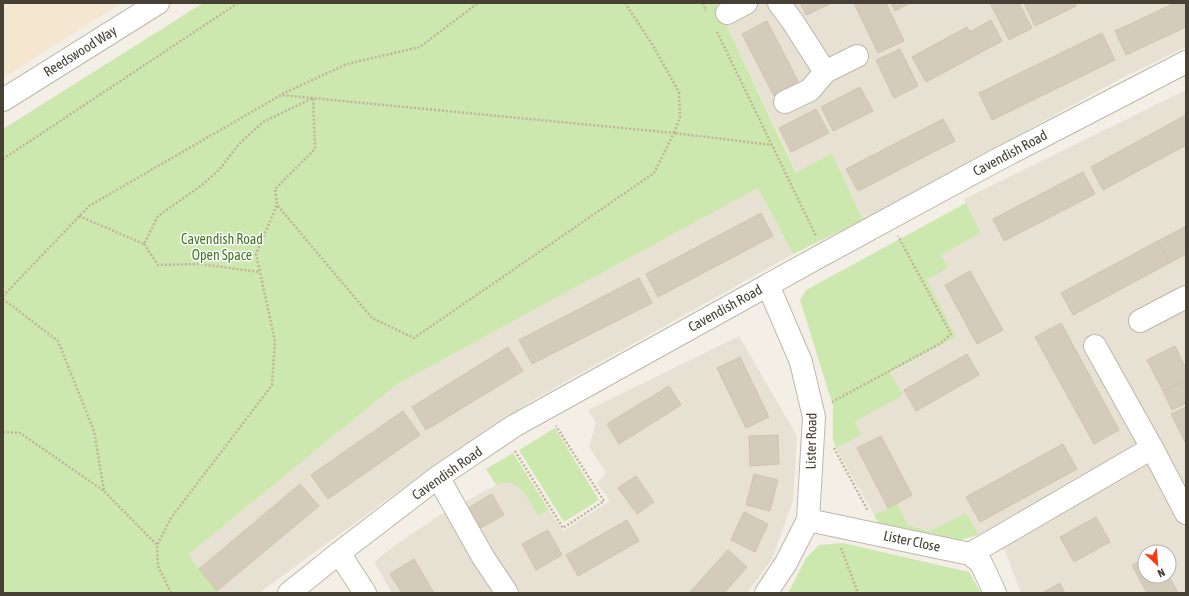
<svg xmlns="http://www.w3.org/2000/svg" width="1189" height="596" font-family="'Asap Condensed',sans-serif">
	<rect width="100%" height="100%" fill="#f3efe6"/>
	<!-- residential -->
	<g fill="#e7e1d4" fill-rule="evenodd">
		<path d="M716 3H1186V47L1120 79 863 220 832 153 797 173Z"/>
		<path d="M1186 90V593H1021L1005 551 979 535 966 513 929 531 908 525 897 503 874 515 836 448 860 435 854 422 902 395 890 374 956 337 926 280 941 255 981 233 964 199ZM1145 552H1169V576H1145Z"/>
		<path d="M758 188 793 254 533 400 440 461 259 593H219L188 555 396 385Z"/>
		<path d="M739 336 797 436 793 501 772 559 747 593H392L374 562 395 545 440 515 496 485 504 482H511L520 487 538 516 549 510 563 531 610 501 597 483 606 473 589 447 596 423 588 410Z"/>
	</g>
	<!-- commercial -->
	<path fill="#f5e6d0" d="M3 3H121L3 78Z"/>
	<!-- green -->
	<g fill="#cde8ae">
		<path d="M203 3H716L796 173 832 153 863 220 793 254 758 188 396 385 188 555 219 593H3V129Z"/>
		<path d="M966 203 981 233 941 255 948 268 927 280 956 337 890 373 903 395 855 422 861 435 836 448 833 439V406L800 300 806 290Z"/>
		<path d="M555 428 599 500 564 522 519 450Z"/>
		<path d="M513 453 549 510 538 516C527 499 520 475 496 485L486 469Z"/>
		<path d="M897 503 908 525 929 531 966 513 979 535 953 542 882 530 874 515Z"/>
		<path d="M843 543 969 572 981 593H788L806 558 819 545Z"/>
	</g>
	<!-- building -->
	<g fill="#d5cbbb" stroke="#d0c3ae">
		<path d="M800 3H832L806 15Z"/>
		<path d="M854 3H886L904 41 878 53Z"/>
		<path d="M891 3H910L895 11Z"/>
		<path d="M990 3H1019L1032 28 1009 40Z"/>
		<path d="M1024 3H1075L1076 6 1035 26Z"/>
		<path d="M1175 3H1186V27L1126 55 1115 31Z"/>
		<path d="M991 20 1002 41 926 82 912 57 967 27 970 32Z"/>
		<path d="M767 21 799 83 774 96 742 34Z"/>
		<path d="M1102 33 1115 60 992 120 979 93Z"/>
		<path d="M900 49 918 86 894 98 876 60Z"/>
		<path d="M860 87 873 111 833 131 821 107Z"/>
		<path d="M816 109 829 133 791 152 779 128Z"/>
		<path d="M1186 115V145L1103 190 1091 167Z"/>
		<path d="M943 119 955 141 858 191 846 169Z"/>
		<path d="M1083 172 1095 194 1004 241 993 219Z"/>
		<path d="M761 213 773 236 658 297 646 274Z"/>
		<path d="M1186 226V254L1169 263 1158 241Z"/>
		<path d="M1158 241 1169 263 1073 315 1061 293Z"/>
		<path d="M970 271 1003 330 977 344 945 285Z"/>
		<path d="M639 278 652 303 532 364 519 340Z"/>
		<path d="M1061 323 1119 430 1094 444 1035 337Z"/>
		<path d="M1175 346 1186 369V380L1163 391 1147 360Z"/>
		<path d="M508 347 523 371 426 430 412 407Z"/>
		<path d="M967 354 979 375 916 411 904 390Z"/>
		<path d="M740 357 769 417 746 428 717 368Z"/>
		<path d="M1186 380V403L1172 410 1163 391Z"/>
		<path d="M669 386 681 405 619 444 607 424Z"/>
		<path d="M1186 407V442H1185L1171 414Z"/>
		<path d="M403 411 420 435 328 499 311 475Z"/>
		<path d="M778 435 779 464 750 466 749 436Z"/>
		<path d="M881 436 912 495 888 508 857 448Z"/>
		<path d="M1063 444 1077 469 980 522 966 497Z"/>
		<path d="M754 474 778 480 770 511 746 505Z"/>
		<path d="M636 476 654 502 637 514 618 488Z"/>
		<path d="M300 484 319 506 217 591 199 569Z"/>
		<path d="M492 494 504 515 475 531 463 511Z"/>
		<path d="M744 512 768 524 755 552 731 540Z"/>
		<path d="M1096 517 1110 542 1074 562 1060 537Z"/>
		<path d="M627 520 639 541 578 576 566 555Z"/>
		<path d="M548 530 562 555 536 570 522 544Z"/>
		<path d="M728 550 747 567 724 593H689Z"/>
		<path d="M414 559 434 593H402L390 574Z"/>
		<path d="M1145 559V576H1169L1178 593H1147L1132 565Z"/>
		<path d="M1060 583 1065 593H1042Z"/>
	</g>
	<g fill="none" stroke-linecap="round" stroke-linejoin="round">
		<defs>
			<g id="minor">
				<path d="M779 3 793 22 825 72 857 56"/>
				<path d="M727 13 746 3"/>
				<path d="M3 100 158 3"/>
				<path d="M785 102 810 90 825 72"/>
				<path d="M1140 321 1186 297"/>
				<path d="M1152 448 1186 513"/>
				<path d="M438 477 483 557 507 593"/>
				<path d="M808 520 970 554 981 563 995 593"/>
				<path d="M339 553 365 593"/>
				<path d="M970 554 1152 448 1095 346"/>
				<path d="M289 593 339 553 438 477 514 426 824 254 995 161 1186 62"/>
				<path d="M766 593 786 563 808 520 814 417 801 362 768 285"/>
			</g>
		</defs>
		<!-- minor casing -->
		<use href="#minor" stroke="#bfb7a8" stroke-width="24"/>
		<!-- path -->
		<g stroke="#c0b399" stroke-width="2.5" stroke-dasharray="2 2" stroke-linecap="butt">
			<path d="M625 3 652 44 679 92 680 117 674 133 772 145"/>
			<path d="M703 3 706 11"/>
			<path d="M717 32 816 236"/>
			<path d="M282 94 347 64 420 47 478 3"/>
			<path d="M3 159 238 3"/>
			<path d="M79 216 144 244 158 216 202 185 219 170 239 144 263 122 313 98 315 149 275 189 277 205"/>
			<path d="M144 244 158 265 199 264 260 272"/>
			<path d="M3 296 89 206 281 95 674 133 654 173 414 338 372 318 277 205 256 254 275 341 272 385 171 518 157 545"/>
			<path d="M3 299 58 341 94 431 104 491"/>
			<path d="M832 402 941 343 951 334 898 236"/>
			<path d="M3 432 20 433 104 491 157 545 158 566 171 593"/>
			<path d="M834 448 868 511"/>
			<path d="M515 451 563 528 604 501 556 426"/>
			<path d="M841 548 858 593"/>
		</g>
		<!-- minor -->
		<use href="#minor" stroke="#fff" stroke-width="22"/>
	</g>
	<g text-anchor="middle" stroke-width="3" stroke-linejoin="round" paint-order="stroke">
		<!-- street labels -->
		<g font-size="14" fill="#464035" stroke="#fff">
			<text transform="translate(80 51) rotate(-32)" y="5">Reedswood Way</text>
			<text transform="translate(1010 153) rotate(-28)" y="5">Cavendish Road</text>
			<text transform="translate(725 308) rotate(-29)" y="5">Cavendish Road</text>
			<text transform="translate(811 441) rotate(-89)" y="5">Lister Road</text>
			<text transform="translate(447 473) rotate(-35)" y="5">Cavendish Road</text>
			<text transform="translate(912 541) rotate(12)" y="5">Lister Close</text>
		</g>
		<!-- park labels -->
		<g font-size="14" fill="#457828" stroke="#fff">
			<text x="222" y="244">Cavendish Road<tspan x="222" dy="16">Open Space</tspan></text>
		</g>
	</g>
	<!-- border -->
	<rect width="1189" height="596" fill="none" stroke="#464035" stroke-width="8"/>
	<!-- north arrow -->
	<g transform="translate(1157 564) rotate(154)"><circle r="19" fill="#ffffff" stroke="#b5b3ae"/>
	<path d="M0-3L7 15L0 10L-7 15Z" fill="#fc3b14"/>
	<text y="-6" font-size="11" font-weight="bold" text-anchor="middle" fill="#464035">N</text>
	</g>
</svg>
